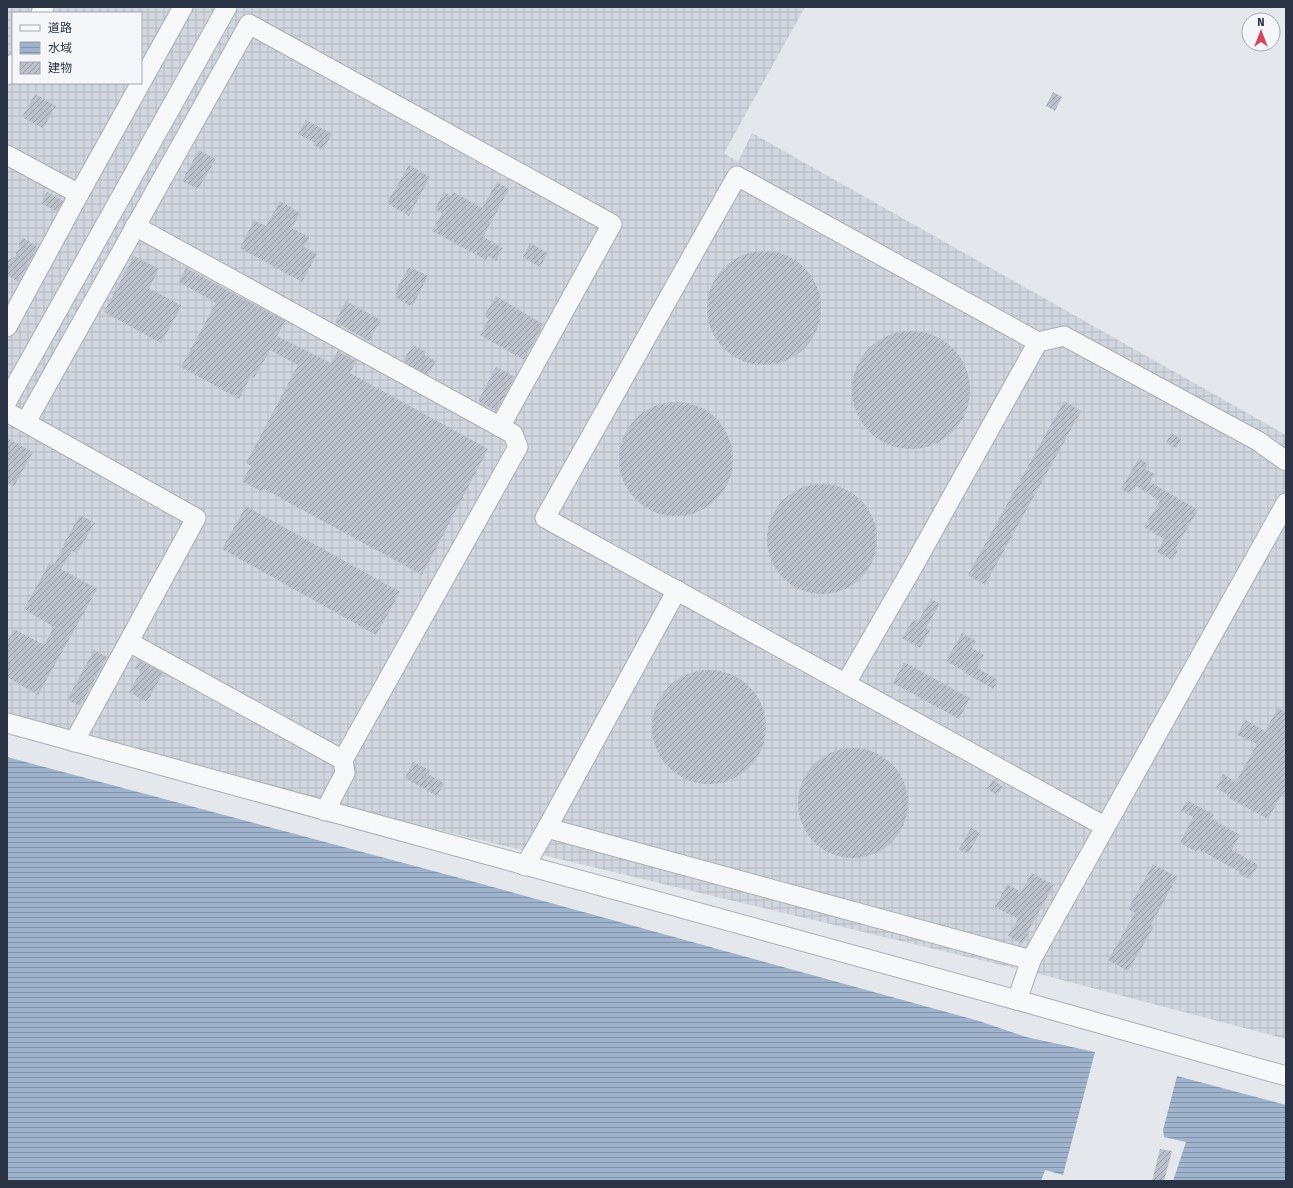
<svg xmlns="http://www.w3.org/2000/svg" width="1293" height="1188" font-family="'Fira Sans','Noto Sans JP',sans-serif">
	<defs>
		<pattern id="industrial-grid" width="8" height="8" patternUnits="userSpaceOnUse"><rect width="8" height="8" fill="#d2d6de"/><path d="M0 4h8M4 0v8" fill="none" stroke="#b4b8c0"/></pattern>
		<pattern id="water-rules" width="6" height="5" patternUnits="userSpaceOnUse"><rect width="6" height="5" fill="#9fb4cc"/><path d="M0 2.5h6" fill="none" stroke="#8293a7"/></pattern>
		<pattern id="building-hatch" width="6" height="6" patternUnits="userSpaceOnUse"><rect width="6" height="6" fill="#bbc0ca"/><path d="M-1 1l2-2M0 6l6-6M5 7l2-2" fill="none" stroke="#989da6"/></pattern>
	</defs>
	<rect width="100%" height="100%" fill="#e4e7ec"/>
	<!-- industrial -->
	<path fill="url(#industrial-grid)" fill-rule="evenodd" d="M7 7H805L724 153 738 162 752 133 1286 435V1039L1043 975 350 809 7 713ZM13 13H141V83H13Z"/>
	<!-- water -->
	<g fill="url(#water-rules)">
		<path d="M7 757 471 881 979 1021 1026 1037 1095 1052 1063 1175 1045 1170 1041 1181H7Z"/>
		<path d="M1177 1076 1286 1105V1181H1173L1186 1142 1164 1137 1163 1130Z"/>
	</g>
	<!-- building -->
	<g fill="url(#building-hatch)">
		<path d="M1053 92 1062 97 1055 111 1046 106Z"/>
		<path d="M35 94 56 106 43 128 22 117Z"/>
		<path d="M306 120 332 134 323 150 313 145 315 143 298 134Z"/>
		<path d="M199 150 216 159 198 189 182 181Z"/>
		<path d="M409 165 430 177 409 216 387 203Z"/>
		<path d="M497 182 509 189 483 237 503 248 496 261 488 256 486 260 432 231 442 213 435 209 444 192 451 196 453 192 482 208Z"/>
		<path d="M47 192 63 201 57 212 41 203Z"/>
		<path d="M280 201 300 213 292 228 309 237 304 247 317 254 302 282 240 248 254 220 266 226Z"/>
		<path d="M23 238 38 247 18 282 7 275V261L16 256V252L19 249V242Z"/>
		<path d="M530 243 548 253 540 267 523 257Z"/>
		<circle cx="764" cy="308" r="57"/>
		<path d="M134 256 159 269 149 288 182 306 161 343 104 312Z"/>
		<path d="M409 267 428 276 413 305H408L397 298 395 292Z"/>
		<path d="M186 268 285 321 277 336 331 363 338 351 356 361 350 373 488 449 422 575 264 489 262 492 242 481 251 466 246 463 298 365 270 350 254 378 251 376 239 399 181 367 216 303 179 282Z"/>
		<path d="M496 296 541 323V324L543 325 524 360 480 335 489 319 484 316Z"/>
		<path d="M346 301 381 320 369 341 335 322Z"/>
		<circle cx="911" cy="390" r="59"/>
		<path d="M413 345 426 352 424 355 436 361 428 375 403 361Z"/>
		<path d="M496 367 515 377 496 411 478 401Z"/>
		<path d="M1064 401 1081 411 985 585 968 575Z"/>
		<circle cx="676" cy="459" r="57"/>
		<path d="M1171 433 1181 439 1176 448 1166 443Z"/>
		<path d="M7 438 33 452 14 486 7 483Z"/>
		<path d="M1139 458 1148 464 1145 469 1155 474 1150 482 1198 510 1175 549 1178 551 1172 560 1157 552 1164 539 1144 527 1160 501 1136 486 1131 494 1121 489Z"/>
		<circle cx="822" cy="539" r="55"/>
		<path d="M246 506 400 592 376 635 222 549Z"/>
		<path d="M80 515 95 523 77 553 72 551 61 569 97 589 38 695 7 677V641L14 629 44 645 54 627 24 609 50 562 54 565 64 546 63 545Z"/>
		<path d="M931 599 940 604 926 628 930 630 920 648 902 638 913 620 917 623Z"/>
		<path d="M962 633 976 641 972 648 984 655 977 668 998 680 993 689 965 673 966 672 946 661Z"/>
		<path d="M94 650 107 657 80 706 70 701V699L68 698Z"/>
		<path d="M139 660 163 673 147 702 129 692 141 671 135 668Z"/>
		<path d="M904 662 970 698 959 719 893 683Z"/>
		<circle cx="709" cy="727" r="57"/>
		<path d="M1278 708 1286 712V796L1282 794 1268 819 1229 798 1230 796 1216 788 1223 774 1236 782 1257 744 1237 735 1245 720 1265 731Z"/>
		<circle cx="853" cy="803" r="55"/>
		<path d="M413 762 430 770 428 774 444 783 437 796 405 778Z"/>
		<path d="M993 780 1003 787 997 795 987 789Z"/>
		<path d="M1187 800 1214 815 1212 819 1240 835 1232 850 1258 865 1250 879 1239 874 1240 872 1198 849 1197 852 1180 843 1193 817 1181 811Z"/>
		<path d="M971 828 980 833 968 854 959 849Z"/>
		<path d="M1153 864 1177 877 1151 925 1154 926 1128 971 1108 960 1135 913 1128 909Z"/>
		<path d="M1032 873 1054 885 1028 931 1029 932 1022 944 1008 936 1018 919 995 907 1007 884 1021 892Z"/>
		<path d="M1160 1149 1172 1151 1164 1181H1152Z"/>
	</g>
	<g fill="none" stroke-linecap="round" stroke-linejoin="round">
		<defs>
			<g id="minor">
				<path d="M41 13 44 7"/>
				<path d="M7 75 13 64"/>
				<path d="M7 155 79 194"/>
				<path d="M7 327 79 194 183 7"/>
				<path d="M7 401 227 7"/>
				<path d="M7 412 196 518 74 742"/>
				<path d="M26 422 249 24 612 224 500 427"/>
				<path d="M677 590 547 828 1031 960"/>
				<path d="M129 642 343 760 518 447 513 434 135 226"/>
				<path d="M846 683 914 565 1038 342"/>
				<path d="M7 723 1017 1000 1286 1076"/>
				<path d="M325 811 345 773 343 760"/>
				<path d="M1104 826 545 518 737 176 1038 342 1064 336 1258 441 1286 461"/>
				<path d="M525 866 547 828"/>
				<path d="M1017 1000 1031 960 1286 503"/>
			</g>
		</defs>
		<!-- minor casing -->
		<use href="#minor" stroke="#a9aeb7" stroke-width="21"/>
		<!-- minor -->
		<use href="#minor" stroke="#f7f8fa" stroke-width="19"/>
	</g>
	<!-- border -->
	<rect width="1293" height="1188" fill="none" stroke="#2b3445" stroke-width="16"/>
	<!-- legend -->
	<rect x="12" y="12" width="130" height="72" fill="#f4f6f9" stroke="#a4a8b1"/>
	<rect x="20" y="25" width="20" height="6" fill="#f7f8fa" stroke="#a4a8b1"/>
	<text x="48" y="32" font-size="12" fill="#2b3445">道路</text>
	<rect x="20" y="42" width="20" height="12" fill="url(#water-rules)" stroke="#a4a8b1"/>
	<text x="48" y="52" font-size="12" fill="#2b3445">水域</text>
	<rect x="20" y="62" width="20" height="12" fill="url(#building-hatch)" stroke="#a4a8b1"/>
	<text x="48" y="72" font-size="12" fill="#2b3445">建物</text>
	<!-- north arrow -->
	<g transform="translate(1261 32)"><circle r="19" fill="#f4f6f9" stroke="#a4a8b1"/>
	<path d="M0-3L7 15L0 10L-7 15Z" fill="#d1495b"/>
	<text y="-6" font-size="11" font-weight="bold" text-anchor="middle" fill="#2b3445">N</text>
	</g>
</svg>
